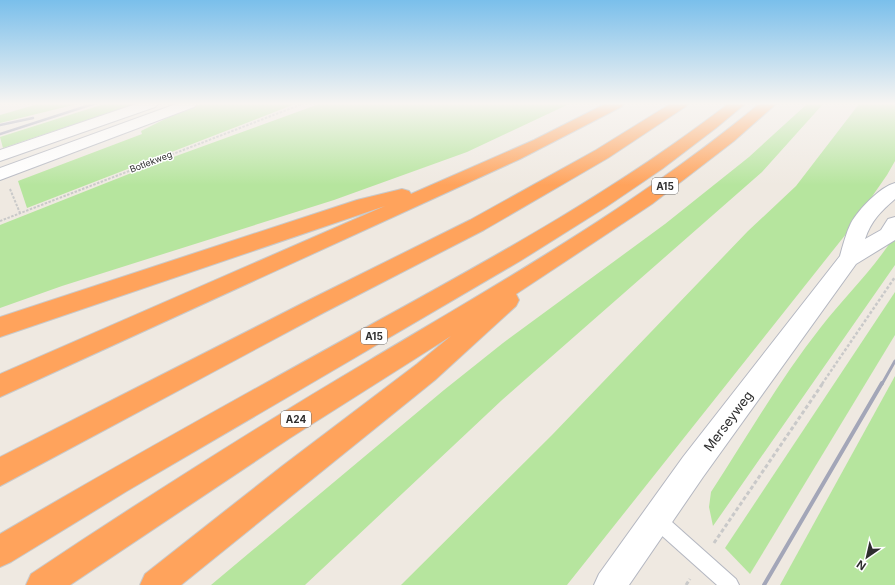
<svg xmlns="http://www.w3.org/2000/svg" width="895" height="585" font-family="Inter,sans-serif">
	<rect width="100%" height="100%" fill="#efe9e1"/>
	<!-- green -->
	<g fill="#b6e59e">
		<path d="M38 104H77L0 123V115Z"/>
		<path d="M104 104H135L3 148 0 137Z"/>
		<path d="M201 104H295L27 208 18 181 142 134 141 131 171 116Z"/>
		<path d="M319 104H569L467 152 334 200 62 286 0 308V225L154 164Z"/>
		<path d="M807 104H823L762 172 502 400 305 585H211L444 390 503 343 665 224 749 157Z"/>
		<path d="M859 104H895V161L887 175 846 234 567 585H401L552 435 748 231 796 186Z"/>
		<path d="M895 235V265L713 526 709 507 711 492C747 437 780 379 821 327 845 296 874 269 895 235Z"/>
		<path d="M895 292V335L750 574 725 548Z"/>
		<path d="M895 376V585H780Z"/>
	</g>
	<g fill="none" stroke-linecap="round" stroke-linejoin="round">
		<defs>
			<path id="lane" d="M657 512 663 514 736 579 739 585H717L651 526 649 520 651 514Z"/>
			<g id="secondary">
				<path d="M136 104H158L155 107 0 161V150Z"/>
				<path d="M176 104H197L194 107 0 180V168Z"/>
				<path d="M895 183V199C881 211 871 221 865 239L881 230 888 219 895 217V240L856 264 703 477 629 585H594L599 574 683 457 840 256C843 245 846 233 851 223 859 209 880 187 895 183Z"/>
			</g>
			<g id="highway">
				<path d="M605 104H624L621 107 520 159 0 397V374L385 206 0 337V317L357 200 402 189 409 191 411 194 534 140Z"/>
				<path d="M670 104H688L685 107 608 158 484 230 323 313 0 486V457L307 301 470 220 596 150Z"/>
				<path d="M728 104H745L716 128 662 169 606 207 520 261 127 491 11 562 0 567V534C124 461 249 392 374 323 496 256 618 189 728 104Z"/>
				<path d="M759 104H776L734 141 652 204 516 294 519 300 516 306 435 380 181 585H140L145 574 281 467 417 364 451 336 290 438 70 585H26L31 574C142 500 255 428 370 360 504 280 639 204 759 104Z"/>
			</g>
		</defs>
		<!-- lane casing -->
		<use href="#lane" stroke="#b4b7c1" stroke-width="2"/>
		<!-- secondary casing -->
		<use href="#secondary" stroke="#b4b7c1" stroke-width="2"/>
		<!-- highway casing -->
		<use href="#highway" stroke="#c9c9c9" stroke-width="2"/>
		<!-- path-far2 -->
		<g stroke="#c9c9c9" stroke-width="2" stroke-dasharray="2.5 1.5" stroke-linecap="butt">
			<path d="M10 189 20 213"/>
			<path d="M0 221 302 104"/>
		</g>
		<!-- path-far1 -->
		<path stroke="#c9c9c9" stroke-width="2.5" stroke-dasharray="3 2" stroke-linecap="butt" d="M822 384 895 277"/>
		<!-- path -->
		<g stroke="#c9c9c9" stroke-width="3" stroke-dasharray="4 2.5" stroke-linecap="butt">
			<path d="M714 543 823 383"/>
			<path d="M686 585 690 579"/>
		</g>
		<!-- lane -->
		<use href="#lane" fill="#fff" fill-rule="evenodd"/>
		<!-- secondary -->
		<use href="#secondary" fill="#fff" fill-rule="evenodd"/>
		<!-- highway -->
		<use href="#highway" fill="#ffa35c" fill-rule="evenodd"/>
		<!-- rail-far2 -->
		<g stroke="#a3a6b8" stroke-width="2.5">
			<path d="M0 125 33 118"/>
			<path d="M0 134 93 104"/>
		</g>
		<!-- rail-far1 -->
		<path stroke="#a3a6b8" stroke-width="3" d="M882 384 895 361"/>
		<!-- rail -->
		<path stroke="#a3a6b8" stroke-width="4" d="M764 585 882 383"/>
	</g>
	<!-- sky -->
	<linearGradient id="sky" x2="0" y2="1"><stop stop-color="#7abfeb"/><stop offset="0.56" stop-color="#f8f5f2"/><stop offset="1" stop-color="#f8f5f2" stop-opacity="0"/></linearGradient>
	<rect width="895" height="185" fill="url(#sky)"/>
	<g text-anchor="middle" stroke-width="3" stroke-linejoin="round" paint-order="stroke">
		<!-- far-street labels -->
		<g font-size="9" fill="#2e2e2e" stroke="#fff">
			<text transform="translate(151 162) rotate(-21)" y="3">Botlekweg</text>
		</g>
		<!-- shield labels -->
		<g fill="#fff" stroke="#6d6d6d" stroke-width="1">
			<rect x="652" y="178" width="26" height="16" rx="3"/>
			<rect x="361" y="328" width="26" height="16" rx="3"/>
			<rect x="281" y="411" width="30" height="16" rx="3"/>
		</g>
		<g font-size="10" font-weight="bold" fill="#2e2e2e">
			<text x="665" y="190">A15</text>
			<text x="374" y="340">A15</text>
			<text x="296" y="423">A24</text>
		</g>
		<!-- near-street labels -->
		<g font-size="13" fill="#2e2e2e" stroke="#fff">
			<text transform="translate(728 421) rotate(-53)" y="5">Merseyweg</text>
		</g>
	</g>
	<!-- north arrow -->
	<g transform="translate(867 557) rotate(214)" stroke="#ffffff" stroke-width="3" paint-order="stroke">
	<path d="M0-3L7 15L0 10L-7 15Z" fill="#2e2e2e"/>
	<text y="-6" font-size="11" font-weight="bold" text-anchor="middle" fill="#2e2e2e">N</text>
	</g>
</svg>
